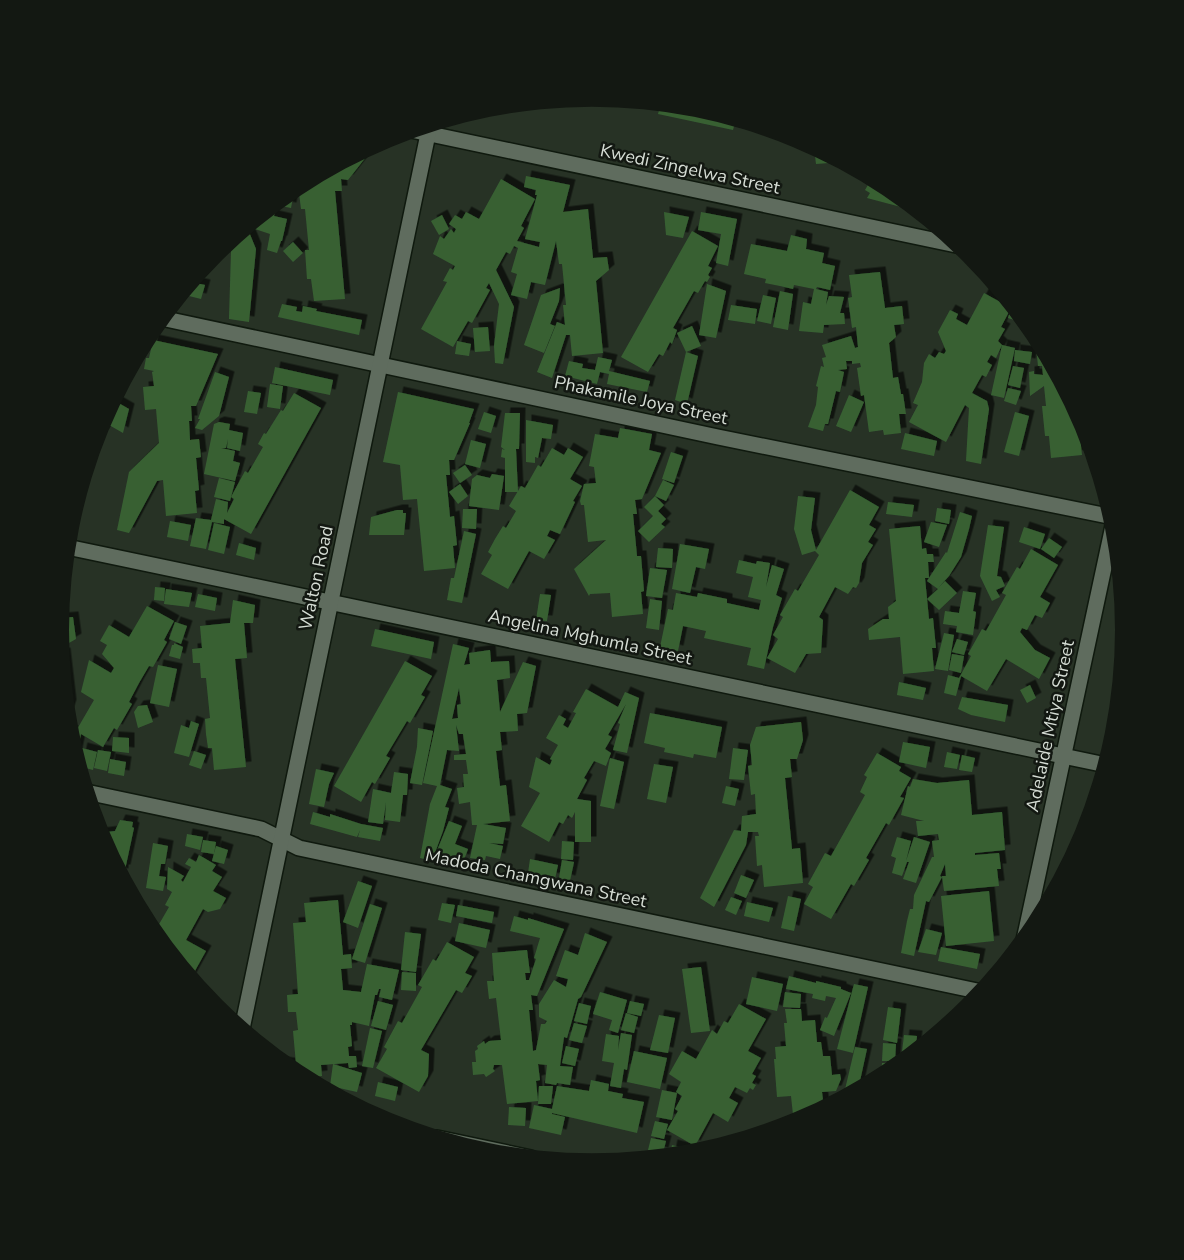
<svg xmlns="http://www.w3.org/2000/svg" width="1184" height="1260" font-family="'Nunito Sans',sans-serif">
	<defs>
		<filter id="shadow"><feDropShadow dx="5.5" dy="-5.5" stdDeviation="0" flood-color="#0009"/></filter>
	</defs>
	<rect width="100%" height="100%" fill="#273225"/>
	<!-- building -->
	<g fill="#376133" fill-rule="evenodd" filter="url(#shadow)">
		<path d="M661 103 696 107 736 119 733 130 658 114Z"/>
		<path d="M814 147 830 155 842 162 816 164Z"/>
		<path d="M364 150 370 152 348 180 341 179 342 191H335L345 299 314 301 311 279H307L305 250H309L305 209H301L298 185Z"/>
		<path d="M526 176 570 185 563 212 588 209 593 258 607 257 609 270 596 281 603 353 572 356 570 335H566L552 378 537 372 557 322 565 325 563 305H566L562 264H559L556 241 545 285 531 282 527 299 511 295 517 274 511 272 518 248 514 246 510 254 506 252 496 270 514 307 503 364 495 363 494 346 499 304 489 283 486 288 490 290 472 323 468 321 453 347 421 329 447 282 443 281 450 268 453 270 455 266 433 254 440 236 444 239 451 229 454 233 456 229 449 224 455 215 462 219 466 212 479 219 501 179 535 199 521 226 524 228 517 241 539 247 540 242 525 239 537 195H535L536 190 524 187Z"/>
		<path d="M872 178 889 187 905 200 901 207 867 198 870 193 865 190Z"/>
		<path d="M285 195 293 197 291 208 276 205 274 216 287 219 282 241H281L277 253 267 250 270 234 255 229 257 218Z"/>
		<path d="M664 212 689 217 683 238 666 235Z"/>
		<path d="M701 212 737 219 728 266 716 263 721 234 698 230Z"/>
		<path d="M442 215 449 229 439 235 431 221Z"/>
		<path d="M247 227 256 249 249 322 229 319 231 251 224 248 217 261 214 259 203 278 197 275 215 253Z"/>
		<path d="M692 231 718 246 708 266 712 268 708 275 710 277 707 282 705 281 698 293 694 291 673 328 677 330 672 344 670 342 663 356 659 354 648 372 621 357Z"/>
		<path d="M791 235 807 239 806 249 824 253 822 263 835 266 830 290 817 287 816 289 828 292 826 305 829 296 844 297 840 313H844L845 324 824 325 823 333 799 331 803 302 811 304 814 289 794 285 793 289 780 286 765 283 766 279 744 274 751 244 787 251Z"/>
		<path d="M293 242 303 253 293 262 283 251Z"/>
		<path d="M880 272 885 308 902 306 904 324 894 325 896 337 889 343 893 378 898 377 901 394H903L906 414H899L901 433 884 435 883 430 869 432 864 395 861 396 857 368 861 367 860 363 852 364V361H846L847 369 838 370 844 372 840 392 836 391 828 424H825L823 431 808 427 816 405 818 387 816 386 821 366 824 367 822 358 826 357 822 345 851 336 855 348 858 347 856 327 852 328 848 298 852 297 849 275Z"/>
		<path d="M191 282 205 285 201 299 181 294Z"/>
		<path d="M707 284 726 291 716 338 699 335Z"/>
		<path d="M560 288 559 301 550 324 555 326 544 353 524 345 541 295Z"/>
		<path d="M780 291 793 294 788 330 773 327Z"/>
		<path d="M984 293 1011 308 1001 327 1005 329 998 341 1002 345 1015 348 1004 398 991 395 1002 345 996 358 991 355 987 362 992 365 986 377 982 375 972 393 987 401 989 409 981 464 966 461 969 408 965 405 946 442 909 422 918 405 913 403 922 382 924 363 929 354 935 358 939 352 944 354 946 351 938 332 950 310 958 314 956 319 967 325Z"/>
		<path d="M763 295 776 298 771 324 757 321Z"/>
		<path d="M282 304 297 307 296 311 302 312 303 306 317 309 316 311 362 320 359 335 278 317Z"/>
		<path d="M731 305 757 309 755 324 728 320Z"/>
		<path d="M1012 305 1022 317 1020 322 1008 318Z"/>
		<path d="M692 326 701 346 686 352 677 333Z"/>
		<path d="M488 327 490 351 475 352 473 328Z"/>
		<path d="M1035 337H1037L1081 418H1078L1082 455 1051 458 1049 436H1045L1042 406H1046L1044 386 1030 396 1029 372 1034 371V374L1043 375 1042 366H1038Z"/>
		<path d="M153 340 218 354 196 406H191L192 421H189L190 440 199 439 201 457 196 458 199 490 195 491 197 513 166 516 163 480 157 481 129 533 117 530 129 472 159 443 156 409 145 410 143 387 154 386 152 372 154 371 144 369 146 358H149Z"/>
		<path d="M457 341 471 344 469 356 455 354Z"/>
		<path d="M1015 350 1032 352 1030 364 1014 361Z"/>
		<path d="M686 352 698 356 687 404 675 400Z"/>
		<path d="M598 357 612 360 609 371 650 381 647 392 607 384 609 374 600 372 597 384 565 376 569 361 583 364 582 368 595 370Z"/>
		<path d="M1013 366 1024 368 1020 388 1008 385Z"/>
		<path d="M131 367 133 368 115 401 129 409 123 433 109 425 103 435 98 432 100 439 90 456 99 426Z"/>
		<path d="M275 367 333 380 330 395 272 383Z"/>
		<path d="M215 372 229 377 219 416 202 430 195 428 200 419H198Z"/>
		<path d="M270 384 283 386 280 409 267 407Z"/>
		<path d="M1008 388 1021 391 1016 405 1004 401Z"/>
		<path d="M248 391 261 393 257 414 244 412Z"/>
		<path d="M398 392 474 409 469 423H470L454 460H449L450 475H446L450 517 454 516 457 545 453 546 455 568 424 571 417 499 403 500 400 465 383 462Z"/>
		<path d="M294 393 321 408 251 534 224 519V524L212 522 206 549 190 546 196 518 211 520 216 499 228 502 227 513 234 499 231 497 245 471 248 473 263 447 258 444 264 433 266 434 281 410 283 411Z"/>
		<path d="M849 395 864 402 851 432 836 426Z"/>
		<path d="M484 412 496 416 491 433 478 429Z"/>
		<path d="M1015 412 1029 416 1019 456 1004 452Z"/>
		<path d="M505 413H520L519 449H516L518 492H505V458L501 457 502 449 505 450 501 447Z"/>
		<path d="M526 420 553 425 551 439 542 438 538 458 535 457V463L526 462Z"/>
		<path d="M219 422 230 424 229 430 243 433 240 451 227 448 228 439 226 448H221L235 451 233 461 240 463 235 481 204 474 214 424Z"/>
		<path d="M620 428 652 434 649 450 661 453 642 499 635 500 637 514H633L637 556H641L644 591 641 592 643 614 612 617 610 593 590 594 589 596 574 569 606 540 588 542 584 505H581L580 501 584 484 596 483 594 467 589 466 595 434 618 438Z"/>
		<path d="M905 433 937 441 934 456 901 449Z"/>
		<path d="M471 440 486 444 480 468 465 464Z"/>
		<path d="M552 448 564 455 568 448 583 457 570 479 582 486 573 501 575 502 560 534 550 530 547 536 555 540 544 559 529 551 508 589 481 574 492 555 488 552 495 539 503 526 506 528 516 511 509 506 521 486 525 488 538 465 541 467Z"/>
		<path d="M671 452 683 456 674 483 662 479Z"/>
		<path d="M465 465 472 475 460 483 453 473Z"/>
		<path d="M492 474 504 476 499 510 469 506 472 479 477 475 490 478Z"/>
		<path d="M219 478 235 482 230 501 214 497Z"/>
		<path d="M663 480 674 485 666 501 655 496Z"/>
		<path d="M460 484 468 496 458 504 449 492Z"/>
		<path d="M850 490 879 507 869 525 876 529 868 542 873 545 862 563 859 583 856 588 853 587 848 594 835 587 819 617 823 620 821 653 806 654 795 673 767 658 778 639 773 635 783 617 780 615 795 589 798 591 819 555 815 551 802 555 794 529 798 496 815 498 811 530 816 550Z"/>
		<path d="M655 496 664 505 658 511 666 519 661 524 665 527 649 542 638 531 653 516 644 507Z"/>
		<path d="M888 502 914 505 912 517 886 514Z"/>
		<path d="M937 508 951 510 949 524 935 521Z"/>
		<path d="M463 509H477L476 529 462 528Z"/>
		<path d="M397 510H403V513H406L404 535H369L371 517Z"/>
		<path d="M960 512 972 516 969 529 961 557 949 576 938 588 945 581 957 593 939 610 927 599 938 589 927 581 946 552 947 553Z"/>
		<path d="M170 521 191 525 188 541 167 537Z"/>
		<path d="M931 522 947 525 939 547 924 542Z"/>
		<path d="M214 523 230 527 224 554 208 550Z"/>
		<path d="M988 525 1004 527 997 576 1001 577 1005 586 996 590 1000 597 992 601 980 576Z"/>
		<path d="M920 526 922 549 926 548 927 554H933L934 562H928L929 578H925L929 619 933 618 936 648H932L934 671 903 674 900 637 869 640 868 629 883 619H889L888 607 896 601 889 529Z"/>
		<path d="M1024 527 1045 534 1040 549 1019 542Z"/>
		<path d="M464 531 476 534 462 603 447 600 451 578H454Z"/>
		<path d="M1049 538 1062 547 1054 558 1041 549Z"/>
		<path d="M239 543 256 548 254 560 236 555Z"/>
		<path d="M680 544 709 549 705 569 696 567 690 593 672 589Z"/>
		<path d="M658 548 673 549 672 568 656 567Z"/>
		<path d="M1031 549 1058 565 1040 597 1050 603 1042 618 1035 615 1027 630 1022 628 1020 632 1035 650 1050 658 1039 679 1006 659 987 691 961 676 956 696 944 693 948 675 959 678 971 656 968 654 982 629 986 631 1006 595 1002 593 1017 567 1020 569Z"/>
		<path d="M739 560 756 564 757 561 770 563 766 587 772 565 784 569 776 595 782 598 773 627 764 669 747 665 751 648 704 638 706 631 683 626 678 651 660 647 668 609 673 610 676 593 697 597 698 593 727 599V603L759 610 761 600 748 597 753 577 736 573Z"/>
		<path d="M650 568 667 570 662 598 646 596Z"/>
		<path d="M155 587 165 588 164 601 154 600Z"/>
		<path d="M166 589 192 593 189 607 164 604Z"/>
		<path d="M963 591 976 593 973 611 976 612 973 635 956 632 957 626 943 624 945 611 959 613Z"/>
		<path d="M198 594 217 598 215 611 195 607Z"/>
		<path d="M540 594 551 595 547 621 536 620Z"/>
		<path d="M650 599 662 601 659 630 646 628Z"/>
		<path d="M233 600 255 605 253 623H244L247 658 235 659 246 767 214 770 212 748H208L206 734 205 719 210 718 206 678H201L200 663H193L192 649 202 648 200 626 230 623Z"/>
		<path d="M147 606 174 621 164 640 167 642 153 667 149 666 139 683 129 702 132 704 117 730 114 728 103 747 81 734 76 758 69 735 70 731 78 732 76 731 94 700 81 692 89 660 111 673 114 668 102 654 107 645 100 641 109 625 129 637Z"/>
		<path d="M73 617 76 639 60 648V618Z"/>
		<path d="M175 622 187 626 181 644 169 639Z"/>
		<path d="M375 629 434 642 431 659 371 646Z"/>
		<path d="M944 633 954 635 948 671 935 669Z"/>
		<path d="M957 639 968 642 964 655 952 652Z"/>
		<path d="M174 643 183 647 180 659 169 656 172 645H174Z"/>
		<path d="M453 644 469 648 464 665 470 664 469 653 490 650 491 662 509 661 510 678 497 680 500 712 523 662 536 666 527 713 517 714 518 731 500 732 502 750 496 751 500 786 506 785 510 821 483 824 506 828 503 844 489 843 503 846 500 859 486 856 485 860 470 858 477 825H472L470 802 459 804 457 788 464 787 463 774H468L466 760H454V755L466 754 463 734H459L456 725 459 751 447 750 440 785 452 789 445 807 449 808 443 831 432 861 420 858 430 804 437 786 423 783ZM459 688 461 704 457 705 458 718 452 719Z"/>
		<path d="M65 653 71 705 67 718 61 654Z"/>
		<path d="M952 654 964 656 961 673 949 670Z"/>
		<path d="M405 661 432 676 421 695 425 697 410 723 407 721 386 756 390 758 375 784 372 782 361 802 334 786Z"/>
		<path d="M158 665 177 669 169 707 150 703Z"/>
		<path d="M899 682 926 688 923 700 897 695Z"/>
		<path d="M1030 685 1036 698 1027 703 1020 690Z"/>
		<path d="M586 689 618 707 625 692 639 698 627 753 613 750 620 724 618 723 626 704 608 735 612 737 605 749 611 753 606 766 594 761 584 778 587 780 577 799 591 801V842H575V812L572 818 568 815 563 824 559 822 549 842 521 826 540 793 529 787 536 757 550 765 552 760 550 759 558 745 546 738 559 715 566 719 563 725 568 728 576 713 573 712Z"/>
		<path d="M962 697 1008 705 1005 722 971 715 958 709Z"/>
		<path d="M147 705 153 722 138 728 134 712 138 706Z"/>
		<path d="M650 713 722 727 716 758 694 754 693 758 679 755 664 752 665 748 644 743Z"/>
		<path d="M191 721 199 724 189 757 174 753 181 725 189 728Z"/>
		<path d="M801 722 803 740 797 759H790L792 777 785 778 792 849 800 848 803 883 764 887 762 865 757 866 755 836H759L758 832H748L746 845 714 907 700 898 734 830 741 831 742 816 756 814 755 794 751 795 748 766 752 765 750 745 756 727Z"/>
		<path d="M418 728 433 731 422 785 410 783 417 747Z"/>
		<path d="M113 737 129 738V753L112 751Z"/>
		<path d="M903 742 930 747 926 768 899 762Z"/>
		<path d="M82 748 97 752 93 770 78 766Z"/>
		<path d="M733 748 748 750 744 780 729 779Z"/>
		<path d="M98 750 111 752 107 771 94 768Z"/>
		<path d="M194 751 206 755 201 769 189 765Z"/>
		<path d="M947 752 960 755 957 769 944 767Z"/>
		<path d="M877 753 901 767 899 771 911 778 900 797 904 798 889 825 886 823 866 858 869 860 854 886 851 884 831 919 804 904 813 887 808 884 825 853 831 856 865 795 860 792 867 777 864 775Z"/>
		<path d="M962 755 975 758 972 772 959 770Z"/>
		<path d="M610 758 624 762 614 809 600 806Z"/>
		<path d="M110 759 126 762 124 776 108 773Z"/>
		<path d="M654 764 673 767 666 803 647 799Z"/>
		<path d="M316 769 334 773 329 784 324 807 309 804Z"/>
		<path d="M394 772 408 774 407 795H403L400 822 385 820 386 802 383 824 368 822 373 789 391 793Z"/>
		<path d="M913 779 937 783 969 780 972 815 1002 812 1005 850 975 853V855L999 853 1001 869H997L999 886 944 891 942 876H946L945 864 940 876 942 877 929 902 926 901 914 956 901 953 907 921 910 909H913L914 895 932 857H934L932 841 939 840 938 834 918 836 916 821H924L901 815 908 786 910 787Z"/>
		<path d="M726 786 739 789 735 806 722 803Z"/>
		<path d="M313 812 330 817V814L361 824 383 828 380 841 358 837 360 830 357 837 310 824Z"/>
		<path d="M120 820 133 822 132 827 134 828 125 870H123V874L120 873 99 833 115 831Z"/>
		<path d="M449 821 462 826 455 844 468 849 464 860 436 853Z"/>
		<path d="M187 834 203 837 200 850 185 846Z"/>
		<path d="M897 837 911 841 906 861 914 837 930 842 916 883 903 879 909 862H907L902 876 892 873 896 858 891 856Z"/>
		<path d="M203 840 216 842 214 854 201 852Z"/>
		<path d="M562 841 574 842 573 860 561 859Z"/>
		<path d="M153 843 168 846 165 864H161L159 876 166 877 163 891 146 888Z"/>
		<path d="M216 846 228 850 224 864 212 861Z"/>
		<path d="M199 855 216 865 212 871 222 877 213 891 226 898 220 909 208 912 203 909 186 940 206 951 191 978 154 933 169 907 165 905 172 892 167 889 168 867 184 876 181 880 183 882 191 867 185 864 189 858 196 862Z"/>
		<path d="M530 859 558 865 555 879 528 873Z"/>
		<path d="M562 860 574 862 570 881 559 878Z"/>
		<path d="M741 875 754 880 746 898 734 893Z"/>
		<path d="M358 881 372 886 358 928 343 922Z"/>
		<path d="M989 891 994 941 946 946 941 896Z"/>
		<path d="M788 896 801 899 794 931 781 928Z"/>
		<path d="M731 897 742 901 736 915 725 910Z"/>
		<path d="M338 900 343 955 351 954 352 968 341 969 343 990 361 992 367 964 399 970 392 1000 379 997 381 989H379L377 995H375L369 1026 352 1022V1025H350L352 1046 348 1047 349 1056H356L357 1067 349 1068 348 1063 321 1065 322 1076 304 1078 303 1067H299L298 1075 281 1062 296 1064 293 1031 298 1030 296 1012H288L287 995 298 994 293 923 306 922 304 903Z"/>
		<path d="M747 902 773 908 769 922 744 916Z"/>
		<path d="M442 903 455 905 451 923 438 920Z"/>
		<path d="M370 904 382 908 365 963 352 959Z"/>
		<path d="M458 905 494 912 492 923 456 916Z"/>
		<path d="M514 916 528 920V918L564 929 537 996 531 995 533 1010H529L533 1051 536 1050 541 1024H545L547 1021 539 1017V1004L554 980 566 987 568 979 556 976 565 950 578 955 585 933 607 942 581 997 578 999 567 1038 564 1037 560 1066 573 1067 570 1085 557 1083 556 1085 545 1083 547 1065 538 1064 540 1080 536 1081 538 1101 507 1104 502 1065H494L493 1069 495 1071 486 1077 484 1074 473 1075 472 1062H476L475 1051 478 1049 477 1046 484 1041 485 1044 489 1041 501 1040 496 998 489 999 487 981H494L492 953 527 950 530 973H525L526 980H529L536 959 534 958 540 938 510 931Z"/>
		<path d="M459 923 490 930 486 948 455 941Z"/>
		<path d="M926 929 942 933 936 955 918 952Z"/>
		<path d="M405 932 421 934 416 972 401 970Z"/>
		<path d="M447 942 474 957 465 973 472 976 462 993 456 990 421 1050 429 1054 428 1076 419 1092 376 1068 387 1049 384 1047 398 1021 402 1023 422 987 418 985 433 959 436 961Z"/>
		<path d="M941 947 980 954 977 969 938 961Z"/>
		<path d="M701 967 710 1031 691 1033 682 969Z"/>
		<path d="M402 972 416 973V991L401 990Z"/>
		<path d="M789 976 816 983V981L841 987V989L851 993 834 1036 820 1030 825 1017 827 1018 836 998 826 996 825 1001 812 998 813 994 786 989Z"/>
		<path d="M752 977 783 984 777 1011 746 1004Z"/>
		<path d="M854 984 868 987 853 1053 837 1049Z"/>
		<path d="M600 992 627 1000 618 1033 609 1030 612 1020 593 1014Z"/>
		<path d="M785 992 801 994 800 1008 783 1007Z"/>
		<path d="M378 1001 393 1005 386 1030 371 1026Z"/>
		<path d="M630 1001 644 1004 641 1016 627 1013Z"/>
		<path d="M579 1003 591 1006 587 1024 574 1021Z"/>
		<path d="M739 1004 766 1019 748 1051 761 1058 752 1074 756 1076 752 1083 756 1085 753 1090 750 1088 747 1093 735 1087 729 1098 738 1103 728 1122 713 1113 695 1146 667 1130 678 1111 675 1109 682 1096 676 1092 681 1082 669 1074 682 1051 696 1059 712 1030 717 1034 724 1021 728 1023Z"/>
		<path d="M888 1007 901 1009 897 1043 883 1040Z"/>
		<path d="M785 1009H801L802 1021 815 1020 817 1042H821L823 1056H830L832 1075 840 1074 841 1079 836 1091 822 1092 824 1108 794 1124 791 1096 777 1097 774 1059H776L775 1047 786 1046 784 1023H787Z"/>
		<path d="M626 1013 638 1017 634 1033 621 1030Z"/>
		<path d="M659 1015 675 1018 668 1053 650 1050Z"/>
		<path d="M574 1023 587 1026 582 1043 569 1040Z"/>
		<path d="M370 1028 382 1031 373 1068 362 1066Z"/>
		<path d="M621 1033 632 1035 627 1070 624 1069 621 1088 610 1086 614 1063 602 1061 606 1034 619 1036 618 1050Z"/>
		<path d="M904 1035 917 1036 915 1052 912 1054 902 1052Z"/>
		<path d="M883 1043 896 1044 895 1061H882Z"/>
		<path d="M566 1046 579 1049 575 1066 562 1063Z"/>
		<path d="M855 1047 867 1049 858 1090 843 1098Z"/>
		<path d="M634 1051 667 1058 660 1089 627 1082Z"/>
		<path d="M882 1063H894V1069L881 1078Z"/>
		<path d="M333 1064 362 1073 357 1092 330 1086Z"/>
		<path d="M591 1080 609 1084 608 1091 623 1094 622 1098 644 1102 637 1133 552 1113V1114L565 1117 561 1135 529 1128 534 1105 552 1109 557 1086 589 1091Z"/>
		<path d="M378 1082 398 1087 395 1101 375 1096Z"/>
		<path d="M539 1086H553L551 1104H538Z"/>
		<path d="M662 1090 677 1093 672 1120 656 1117Z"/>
		<path d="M509 1107 526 1108 525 1126 508 1125Z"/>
		<path d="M655 1121 668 1124 664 1139 651 1136Z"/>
		<path d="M651 1138 666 1141 663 1153 648 1150Z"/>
		<path d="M672 1145 700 1152 670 1156Z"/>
	</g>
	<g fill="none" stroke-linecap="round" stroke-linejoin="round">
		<defs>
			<g id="street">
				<path d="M411 130 961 246"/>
				<path d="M161 318 718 437 1113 517"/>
				<path d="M67 547 1106 765"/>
				<path d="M86 792 261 829 299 848 982 992"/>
				<path d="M1024 940 1114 521"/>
				<path d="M242 1029 428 134"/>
				<path d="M437 1138 531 1158"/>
			</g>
		</defs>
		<!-- street casing -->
		<use href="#street" stroke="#0f190e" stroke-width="18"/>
		<!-- street -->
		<use href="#street" stroke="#5f6c5e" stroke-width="15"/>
	</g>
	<g text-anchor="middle" stroke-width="5" stroke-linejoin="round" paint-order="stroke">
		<!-- street labels -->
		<g font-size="18" fill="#d5dcd4" stroke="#131812">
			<text transform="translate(690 169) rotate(12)" y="6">Kwedi Zingelwa Street</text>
			<text transform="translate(641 400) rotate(12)" y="6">Phakamile Joya Street</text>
			<text transform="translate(316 578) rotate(-78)" y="6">Walton Road</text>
			<text transform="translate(590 637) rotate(12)" y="6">Angelina Mghumla Street</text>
			<text transform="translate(1050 726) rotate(-78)" y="6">Adelaide Mtiya Street</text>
			<text transform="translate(536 878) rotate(12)" y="6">Madoda Chamgwana Street</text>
		</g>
	</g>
	<!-- crop -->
	<path d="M0 0H1184V1260H0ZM69 630a523 523 0 1 1 1046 0a523 523 0 1 1-1046 0Z" fill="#131812" fill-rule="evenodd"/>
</svg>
